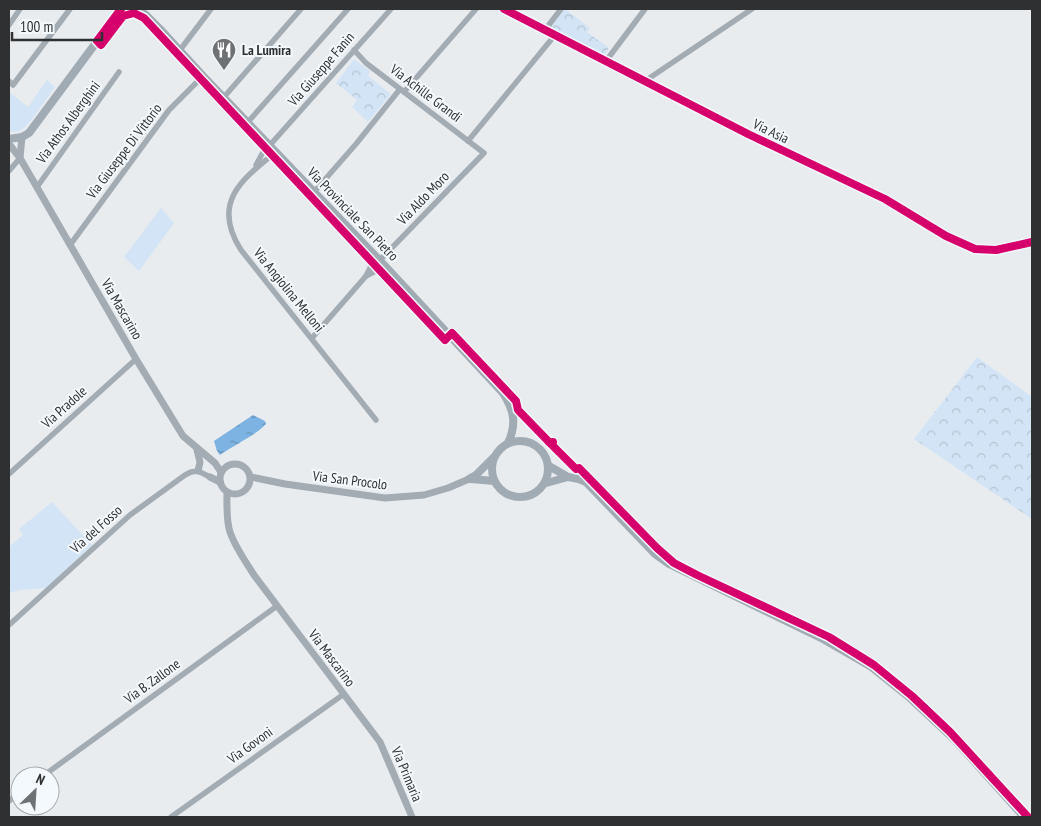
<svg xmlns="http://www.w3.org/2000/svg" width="1041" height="826" font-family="'PT Sans Narrow',sans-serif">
	<defs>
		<pattern id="park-crowns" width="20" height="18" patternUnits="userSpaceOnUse" patternTransform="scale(1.25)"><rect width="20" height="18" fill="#d2e4f6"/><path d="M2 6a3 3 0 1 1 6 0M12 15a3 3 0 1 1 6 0" fill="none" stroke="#b5c4d3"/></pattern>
		<pattern id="water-ripples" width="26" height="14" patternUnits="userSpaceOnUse" patternTransform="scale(1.25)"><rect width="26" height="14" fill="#7cb3e2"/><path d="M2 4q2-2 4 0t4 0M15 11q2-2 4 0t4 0" fill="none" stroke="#6692b8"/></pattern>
	</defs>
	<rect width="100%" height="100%" fill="#e9ecef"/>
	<!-- green -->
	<g fill="#d2e4f6">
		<path d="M47 80 55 87C47 97 31 124 21 130 17 132 13 132 9 131V92L28 107Z"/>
		<path d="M161 208 174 223 139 271 124 257Z"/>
		<path d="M52 502 92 545 47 588 19 590 9 593V547L23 535 19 529Z"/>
	</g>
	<!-- park -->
	<g fill="url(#park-crowns)">
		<path d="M565 9 590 28 587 32 609 48 604 55 551 27Z"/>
		<path d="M354 59 370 71 368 76 391 94 368 122 352 107 357 100 336 83Z"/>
		<path d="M977 357 1032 397V519L914 439Z"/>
	</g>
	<!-- water -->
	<path fill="url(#water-ripples)" d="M253 415 265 421 266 424C256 435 234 445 220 455L217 451 214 441Z"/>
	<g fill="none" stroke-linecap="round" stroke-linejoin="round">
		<!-- minor -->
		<g stroke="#a3abb3" stroke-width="5.5">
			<path d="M9 25 20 9"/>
			<path d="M545 30 561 9"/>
			<path d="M180 50 211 9"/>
			<path d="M354 50 366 63 484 153 380 260"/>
			<path d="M606 61 645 9"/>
			<path d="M9 81 13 85 70 9"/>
			<path d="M645 81 752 9"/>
			<path d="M404 92 476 9"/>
			<path d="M224 97 301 9"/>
			<path d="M248 122 348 9"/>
			<path d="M468 141 555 35"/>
			<path d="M270 145 391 9"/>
			<path d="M276 152C241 180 211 203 241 250L376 420"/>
			<path d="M256 165 268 143"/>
			<path d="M9 171 20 158"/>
			<path d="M37 187 119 72"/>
			<path d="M314 192 356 144 400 89"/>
			<path d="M70 245 169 110 203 76"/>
			<path d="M376 256 366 276 385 266"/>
			<path d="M312 338 366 276"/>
			<path d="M9 474 136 359"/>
			<path d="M9 625 130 515 185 475 191 472 198 471 210 477"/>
			<path d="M43 776 277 606"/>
			<path d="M9 801 20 792"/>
			<path d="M171 817 344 694"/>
		</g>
		<!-- tertiary -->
		<g stroke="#a3abb3" stroke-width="7">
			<path d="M504 9 748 134 885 199 946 236 975 249 996 250 1032 242"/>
			<path d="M9 144 20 158 136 359 183 436 215 463 221 472"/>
			<path d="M20 158 22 137"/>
			<path d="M197 450 200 462 198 471"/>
			<circle cx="235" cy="479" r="15"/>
			<path d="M210 477 220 482"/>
			<path d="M251 477 285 484 385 498 424 495 448 488 469 479"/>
			<path d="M227 492C227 505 226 520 230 532 235 547 246 562 254 575L380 742 412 817"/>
		</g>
		<!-- secondary -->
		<g stroke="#a1abb3" stroke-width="8">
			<path d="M118 14 125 9 137 11 145 14 160 29 203 76 385 266 503 393C514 410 517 424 508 443"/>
			<path d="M9 139 22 137 29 133 121 9"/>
			<circle cx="520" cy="469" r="28"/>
			<path d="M549 466 568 477 579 479 586 482 655 554 669 564 823 639 870 666 910 698 955 740 1024 817"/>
			<path d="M469 479 476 475 493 458"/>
			<path d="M471 479 494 481"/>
			<path d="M546 483 568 477"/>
		</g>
		<defs>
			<g id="cycleway">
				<path d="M121 9 97 41 101 45 123 16 134 13 144 18 445 340 452 333 516 401 518 410 549 442H553"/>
				<path d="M504 9 748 134 885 199 946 236 975 249 996 250 1032 242"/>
				<path d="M549 442 576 469 579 468 657 548 674 563 697 575 829 637 874 665 912 696 950 732 1028 817"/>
			</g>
		</defs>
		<!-- cycleway casing -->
		<use href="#cycleway" stroke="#f4f9fe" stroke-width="11"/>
		<!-- cycleway -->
		<use href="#cycleway" stroke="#d6006c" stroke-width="8"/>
	</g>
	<!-- icons -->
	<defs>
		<symbol id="restaurant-pin" viewBox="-11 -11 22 30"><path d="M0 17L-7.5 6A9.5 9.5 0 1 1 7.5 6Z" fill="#6f7274" stroke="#f4f9fe"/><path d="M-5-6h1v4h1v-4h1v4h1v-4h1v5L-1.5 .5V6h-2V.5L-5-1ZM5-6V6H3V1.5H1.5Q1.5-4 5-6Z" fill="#fff"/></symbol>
	</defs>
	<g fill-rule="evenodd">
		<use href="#restaurant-pin" x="210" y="36" width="28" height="38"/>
	</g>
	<g text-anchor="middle" stroke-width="4" stroke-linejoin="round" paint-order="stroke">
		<!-- poi labels -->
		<g font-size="14" font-weight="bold" fill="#2e3031" stroke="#f4f9fe" text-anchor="start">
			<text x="242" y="55">La Lumira</text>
		</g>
		<!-- street labels -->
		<g font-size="14" fill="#2e3031" stroke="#f4f9fe">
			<text transform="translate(321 69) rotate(-49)" y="5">Via Giuseppe Fanin</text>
			<text transform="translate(426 93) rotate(37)" y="5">Via Achille Grandi</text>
			<text transform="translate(68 122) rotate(-54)" y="5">Via Athos Alberghini</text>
			<text transform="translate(771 131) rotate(26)" y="5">Via Asia</text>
			<text transform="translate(124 151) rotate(-53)" y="5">Via Giuseppe Di Vittorio</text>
			<text transform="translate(423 198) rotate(-46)" y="5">Via Aldo Moro</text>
			<text transform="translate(353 214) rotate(46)" y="5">Via Provinciale San Pietro</text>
			<text transform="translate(289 290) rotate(51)" y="5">Via Angiolina Melloni</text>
			<text transform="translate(122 309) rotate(60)" y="5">Via Mascarino</text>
			<text transform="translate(64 407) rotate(-42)" y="5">Via Pradole</text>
			<text transform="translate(350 480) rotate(7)" y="5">Via San Procolo</text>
			<text transform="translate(96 529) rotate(-42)" y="5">Via del Fosso</text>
			<text transform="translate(332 658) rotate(53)" y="5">Via Mascarino</text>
			<text transform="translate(152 681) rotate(-36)" y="5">Via B. Zallone</text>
			<text transform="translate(250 745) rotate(-36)" y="5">Via Govoni</text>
			<text transform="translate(407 774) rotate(67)" y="5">Via Primaria</text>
		</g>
	</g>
	<!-- border -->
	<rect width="1041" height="826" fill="none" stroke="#2e3031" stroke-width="20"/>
	<!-- north arrow -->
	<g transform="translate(35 791) rotate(25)"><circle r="24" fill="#f4f9fe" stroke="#a5a9ac"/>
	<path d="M0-4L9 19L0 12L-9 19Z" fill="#6f7274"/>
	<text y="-8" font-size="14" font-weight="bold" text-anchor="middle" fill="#2e3031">N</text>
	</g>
	<!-- scale -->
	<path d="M12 32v8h90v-8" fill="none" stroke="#2e3031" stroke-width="2.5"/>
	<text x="20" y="32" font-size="15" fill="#2e3031" stroke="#f4f9fe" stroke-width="4" paint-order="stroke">100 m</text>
</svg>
